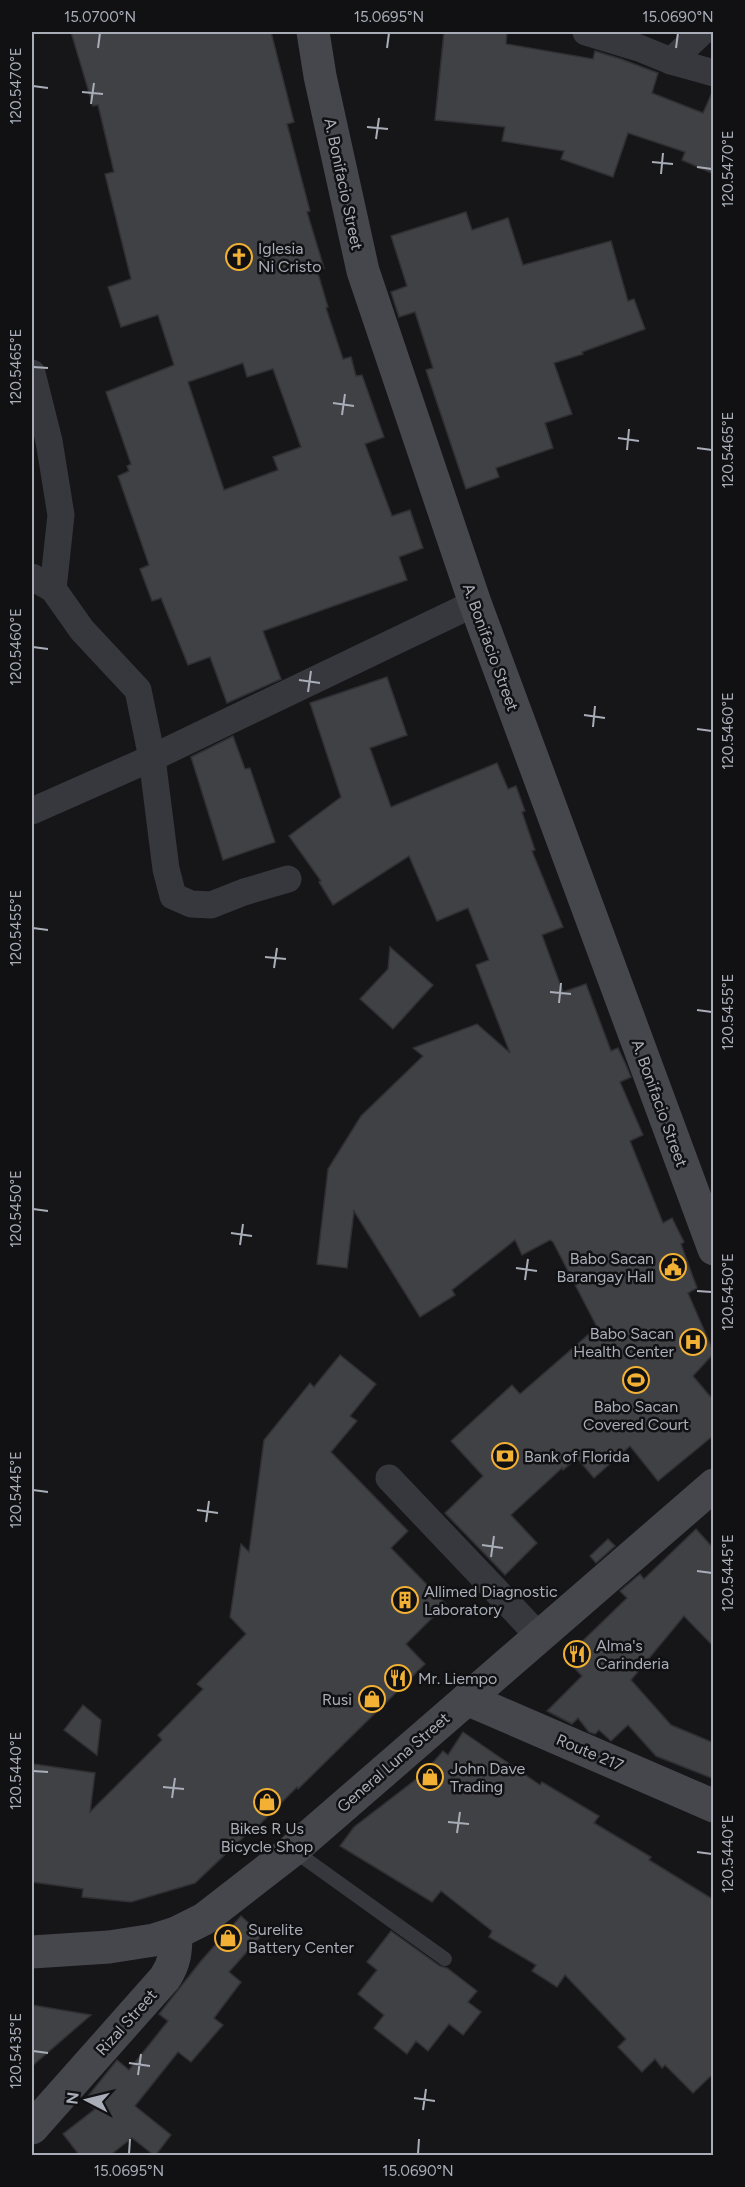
<svg xmlns="http://www.w3.org/2000/svg" width="745" height="2187" font-family="Figtree,sans-serif">
	<rect width="100%" height="100%" fill="#161618"/>
	<!-- building -->
	<g fill="#404145" stroke="#303034" stroke-width="1.5" fill-rule="evenodd">
		<path d="M71 32H271L294 122 287 124 310 211 307 212 324 268 317 270 328 307 326 308 343 359 351 357 356 376 362 375 384 437 365 444 392 516 410 510 423 548 399 557 407 580 263 631 281 679 227 703 210 657 188 665 161 598 152 601 140 569 149 565 118 476 129 471 127 466 131 464 106 392 174 365 158 315 121 327 108 287 131 279 105 174 114 172 98 105 93 106ZM243 363 247 377 273 369 301 447 273 457 278 470 224 490 188 382Z"/>
		<path d="M444 32H507L506 44 593 59 595 51 621 59 658 73 652 93 703 113 714 88V174L682 160 685 152 628 133 613 177 561 159 564 151 502 141 505 127 435 120Z"/>
		<path d="M466 212 472 230 508 218 523 265 611 241 628 301 634 299 645 329 582 352 583 354 554 363 572 414 545 423 553 448 496 468 499 477 466 489 426 370 433 368 415 312 399 317 391 292 407 286 391 236Z"/>
		<path d="M387 677 407 735 370 748 391 807 497 763 508 789 516 786 525 811 522 812 535 850 532 851 563 927 542 935 563 992 586 984 611 1051 618 1048 626 1065 631 1077 620 1082 643 1135 630 1141 663 1223 672 1218 684 1242 681 1244 697 1288 688 1293 714 1353 693 1376 714 1401V1435L658 1481 630 1446 594 1478 577 1458 563 1470 562 1468 511 1515 537 1543 505 1575 445 1513 483 1476 451 1441 512 1385 520 1394 597 1327 553 1242 550 1240 522 1255 515 1240 452 1290 455 1295 420 1317 354 1211 347 1268 317 1264 328 1169 361 1116 423 1056 413 1048 477 1024 510 1053 476 965 489 960 468 908 437 921 409 856 333 905 319 882 321 881 289 836 341 797 310 703Z"/>
		<path d="M233 736 245 769 250 768 275 842 223 860 191 757Z"/>
		<path d="M390 947 433 985 393 1029 360 999 388 969Z"/>
		<path d="M340 1355 376 1384 350 1416 357 1421 331 1452 408 1531 391 1548 446 1604 406 1644 425 1664 298 1789 297 1787 253 1831 251 1830 195 1883 131 1902 82 1897 83 1889 32 1882V1781L34 1764 95 1773 90 1812 162 1740 158 1735 203 1689 197 1684 246 1634 230 1617 241 1544 249 1552 264 1440 310 1383 314 1387Z"/>
		<path d="M696 1529 714 1549V1647L684 1616 631 1680 671 1725 714 1743V1779L656 1756 628 1725 611 1741 599 1730 595 1734 589 1732 578 1718 572 1724 547 1711 582 1676 565 1658 627 1598 620 1591 640 1574 644 1579Z"/>
		<path d="M608 1539 615 1546 596 1563 590 1556Z"/>
		<path d="M83 1705 101 1720 97 1755 64 1730Z"/>
		<path d="M463 1732 540 1785 542 1782 599 1816 594 1823 651 1857 649 1860 714 1900V2073L693 2093 665 2065 662 2068 655 2059 642 2072 618 2047 626 2039 565 1975 557 1987 532 1971 536 1965 489 1937 492 1931 441 1891 432 1902 340 1846 354 1827 423 1774 443 1751 448 1755Z"/>
		<path d="M241 1916 262 1935 229 1972 241 1982 214 2018 223 2025 191 2062 178 2052 135 2106 171 2135 155 2156 132 2138 109 2156H80L63 2134 95 2109 84 2101 117 2060 129 2070 168 2021 159 2014 201 1961Z"/>
		<path d="M391 1931 440 1966 447 1968 477 1991 468 2002 481 2012 463 2035 449 2024 428 2051 416 2041 407 2054 374 2028 384 2015 358 1994 377 1970 367 1962Z"/>
		<path d="M32 2005 91 2015 32 2066Z"/>
	</g>
	<g fill="none" stroke-linecap="round" stroke-linejoin="round">
		<!-- lane -->
		<path stroke="#37383d" stroke-width="14" d="M293 1850 445 1959"/>
		<!-- street -->
		<g stroke="#37383d" stroke-width="27">
			<path d="M586 32 639 48 671 61 702 32"/>
			<path d="M671 61 714 73"/>
			<path d="M32 373 49 441 61 515 53 589"/>
			<path d="M32 577 53 589 82 630 138 690 152 758 166 869 173 896 191 904 211 905 244 892 288 879"/>
			<path d="M32 811 152 758 475 603"/>
			<path d="M389 1478 539 1636"/>
		</g>
		<!-- secondary -->
		<g stroke="#45474d" stroke-width="33">
			<path d="M313 32 320 76 363 271 475 603 714 1249"/>
			<path d="M467 1699 714 1806"/>
			<path d="M32 1952 109 1947 154 1940 176 1933 204 1919 293 1850 714 1485"/>
			<path d="M32 2128 165 1978C175 1963 176 1951 176 1933"/>
		</g>
	</g>
	<!-- ticks -->
	<path fill="none" stroke="#a8adb8" stroke-width="2" d="M98 48 100 33M387 48 389 33M676 48 678 33M33 86 48 88M82 92 103 94M91 104 94 83M367 127 388 129M376 139 379 118M652 162 673 164M697 167 712 169M661 174 663 153M33 367 48 368M333 403 354 406M342 415 345 394M618 438 639 441M697 448 712 450M627 450 629 429M33 647 48 649M299 680 320 683M308 692 311 671M584 715 605 718M593 727 595 706M697 729 712 731M33 928 48 930M265 957 286 959M274 968 277 948M550 992 571 994M559 1003 561 983M697 1010 712 1012M33 1209 48 1211M231 1233 252 1236M240 1245 243 1224M516 1268 537 1271M525 1280 528 1259M697 1291 712 1292M33 1490 48 1492M197 1510 218 1513M206 1522 209 1501M482 1545 503 1548M491 1557 494 1536M697 1571 712 1573M33 1771 48 1772M163 1787 184 1789M172 1798 175 1778M448 1822 469 1824M457 1833 460 1812M697 1852 712 1854M33 2051 48 2053M129 2063 150 2066M138 2075 141 2054M414 2098 435 2101M423 2110 426 2089M129 2154 130 2139M418 2154 419 2139"/>
	<!-- icons -->
	<defs>
		<symbol id="church-ring" viewBox="-11 -11 22 22"><circle r="9.5" fill="#111113" stroke="#f2b134" stroke-width="1.5"/><path d="M-1.2-6h2.4v3.5h3.3v2.4h-3.3V6h-2.4V-.1h-3.3v-2.4h3.3Z" fill="#f2b134"/></symbol>
		<symbol id="civic-ring" viewBox="-11 -11 22 22"><circle r="9.5" fill="#111113" stroke="#f2b134" stroke-width="1.5"/><path d="M-.6-6.5H3V-4.5H.6V-3L4-1V1h2V6H-6V1h2V-1L-.6-3ZM-1.2 2.5V6h2.4V2.5Z" fill="#f2b134"/></symbol>
		<symbol id="hospital-ring" viewBox="-11 -11 22 22"><circle r="9.5" fill="#111113" stroke="#f2b134" stroke-width="1.5"/><path d="M-5-5h3v3.5h4V-5h3V5h-3V1.5h-4V5h-3Z" fill="#f2b134"/></symbol>
		<symbol id="stadium-ring" viewBox="-11 -11 22 22"><circle r="9.5" fill="#111113" stroke="#f2b134" stroke-width="1.5"/><path d="M0-5a6.5 5 0 1 0 0 10a6.5 5 0 1 0 0-10ZM-3.5-1.8h7v3.6h-7Z" fill="#f2b134"/></symbol>
		<symbol id="bank-ring" viewBox="-11 -11 22 22"><circle r="9.5" fill="#111113" stroke="#f2b134" stroke-width="1.5"/><path d="M-6-4H6V4H-6ZM0-2.3a2.3 2.3 0 1 0 0 4.6a2.3 2.3 0 1 0 0-4.6Z" fill="#f2b134"/></symbol>
		<symbol id="building-ring" viewBox="-11 -11 22 22"><circle r="9.5" fill="#111113" stroke="#f2b134" stroke-width="1.5"/><path d="M-4-6H4V6H1V3H-1V6H-4ZM-2.5-4.3h1.7v1.8h-1.7ZM.8-4.3h1.7v1.8H.8ZM-2.5-1h1.7V.8h-1.7ZM.8-1h1.7V.8H.8Z" fill="#f2b134"/></symbol>
		<symbol id="restaurant-ring" viewBox="-11 -11 22 22"><circle r="9.5" fill="#111113" stroke="#f2b134" stroke-width="1.5"/><path d="M-5-6h1v4h1v-4h1v4h1v-4h1v5L-1.5 .5V6h-2V.5L-5-1ZM5-6V6H3V1.5H1.5Q1.5-4 5-6Z" fill="#f2b134"/></symbol>
		<symbol id="shop-ring" viewBox="-11 -11 22 22"><circle r="9.5" fill="#111113" stroke="#f2b134" stroke-width="1.5"/><path d="M-5-2.5h2.3a2.7 3.5 0 0 1 5.4 0H5L5.5 6h-11ZM-1.5-2.5h3a1.5 2.3 0 0 0-3 0Z" fill="#f2b134"/></symbol>
	</defs>
	<g fill-rule="evenodd">
		<use href="#church-ring" x="224" y="242" width="30" height="30"/>
		<use href="#civic-ring" x="658" y="1252" width="30" height="30"/>
		<use href="#hospital-ring" x="678" y="1327" width="30" height="30"/>
		<use href="#stadium-ring" x="621" y="1365" width="30" height="30"/>
		<use href="#bank-ring" x="490" y="1441" width="30" height="30"/>
		<use href="#building-ring" x="390" y="1585" width="30" height="30"/>
		<use href="#restaurant-ring" x="562" y="1639" width="30" height="30"/>
		<use href="#restaurant-ring" x="383" y="1663" width="30" height="30"/>
		<use href="#shop-ring" x="357" y="1684" width="30" height="30"/>
		<use href="#shop-ring" x="415" y="1762" width="30" height="30"/>
		<use href="#shop-ring" x="252" y="1787" width="30" height="30"/>
		<use href="#shop-ring" x="213" y="1923" width="30" height="30"/>
	</g>
	<g text-anchor="middle" stroke-width="5" stroke-linejoin="round" paint-order="stroke">
		<!-- street labels -->
		<g font-size="16" fill="#a8adb8" stroke="#111113">
			<text transform="translate(344 184) rotate(78)" y="6">A. Bonifacio Street</text>
			<text transform="translate(491 647) rotate(70)" y="6">A. Bonifacio Street</text>
			<text transform="translate(660 1103) rotate(70)" y="6">A. Bonifacio Street</text>
			<text transform="translate(590 1752) rotate(23)" y="6">Route 217</text>
			<text transform="translate(393 1762) rotate(-41)" y="6">General Luna Street</text>
			<text transform="translate(126 2022) rotate(-48)" y="6">Rizal Street</text>
		</g>
		<!-- poi labels -->
		<g font-size="16" fill="#a8adb8" stroke="#111113" text-anchor="start">
			<text x="258" y="254">Iglesia<tspan x="258" dy="18">Ni Cristo</tspan></text>
			<text x="654" y="1264" text-anchor="end">Babo Sacan<tspan x="654" dy="18">Barangay Hall</tspan></text>
			<text x="674" y="1339" text-anchor="end">Babo Sacan<tspan x="674" dy="18">Health Center</tspan></text>
			<text x="636" y="1412" text-anchor="middle">Babo Sacan<tspan x="636" dy="18">Covered Court</tspan></text>
			<text x="524" y="1462">Bank of Florida</text>
			<text x="424" y="1597">Allimed Diagnostic<tspan x="424" dy="18">Laboratory</tspan></text>
			<text x="596" y="1651">Alma's<tspan x="596" dy="18">Carinderia</tspan></text>
			<text x="418" y="1684">Mr. Liempo</text>
			<text x="352" y="1705" text-anchor="end">Rusi</text>
			<text x="450" y="1774">John Dave<tspan x="450" dy="18">Trading</tspan></text>
			<text x="267" y="1834" text-anchor="middle">Bikes R Us<tspan x="267" dy="18">Bicycle Shop</tspan></text>
			<text x="248" y="1935">Surelite<tspan x="248" dy="18">Battery Center</tspan></text>
		</g>
	</g>
	<!-- border -->
	<rect width="745" height="2187" fill="none" stroke="#111113" stroke-width="66"/>
	<!-- north arrow -->
	<g transform="translate(87 2100) rotate(277)" stroke="#111113" stroke-width="4.5" paint-order="stroke">
	<path d="M0-4.5L10 22L0 15L-10 22Z" fill="#a8adb8"/>
	<text y="-9" font-size="16" font-weight="bold" text-anchor="middle" fill="#a8adb8">N</text>
	</g>
	<rect x="33" y="33" width="679" height="2121" fill="none" stroke="#a8adb8" stroke-width="2"/>
	<g font-size="15" text-anchor="middle" fill="#a8adb8">
		<text x="100" y="22">15.0700°N</text>
		<text x="389" y="22">15.0695°N</text>
		<text x="678" y="22">15.0690°N</text>
		<text transform="translate(16 86) rotate(-90)" y="5">120.5470°E</text>
		<text transform="translate(728 169) rotate(-90)" y="5">120.5470°E</text>
		<text transform="translate(16 367) rotate(-90)" y="5">120.5465°E</text>
		<text transform="translate(728 450) rotate(-90)" y="5">120.5465°E</text>
		<text transform="translate(16 647) rotate(-90)" y="5">120.5460°E</text>
		<text transform="translate(728 731) rotate(-90)" y="5">120.5460°E</text>
		<text transform="translate(16 928) rotate(-90)" y="5">120.5455°E</text>
		<text transform="translate(728 1012) rotate(-90)" y="5">120.5455°E</text>
		<text transform="translate(16 1209) rotate(-90)" y="5">120.5450°E</text>
		<text transform="translate(728 1292) rotate(-90)" y="5">120.5450°E</text>
		<text transform="translate(16 1490) rotate(-90)" y="5">120.5445°E</text>
		<text transform="translate(728 1573) rotate(-90)" y="5">120.5445°E</text>
		<text transform="translate(16 1771) rotate(-90)" y="5">120.5440°E</text>
		<text transform="translate(728 1854) rotate(-90)" y="5">120.5440°E</text>
		<text transform="translate(16 2051) rotate(-90)" y="5">120.5435°E</text>
		<text x="129" y="2176">15.0695°N</text>
		<text x="418" y="2176">15.0690°N</text>
	</g>
</svg>
